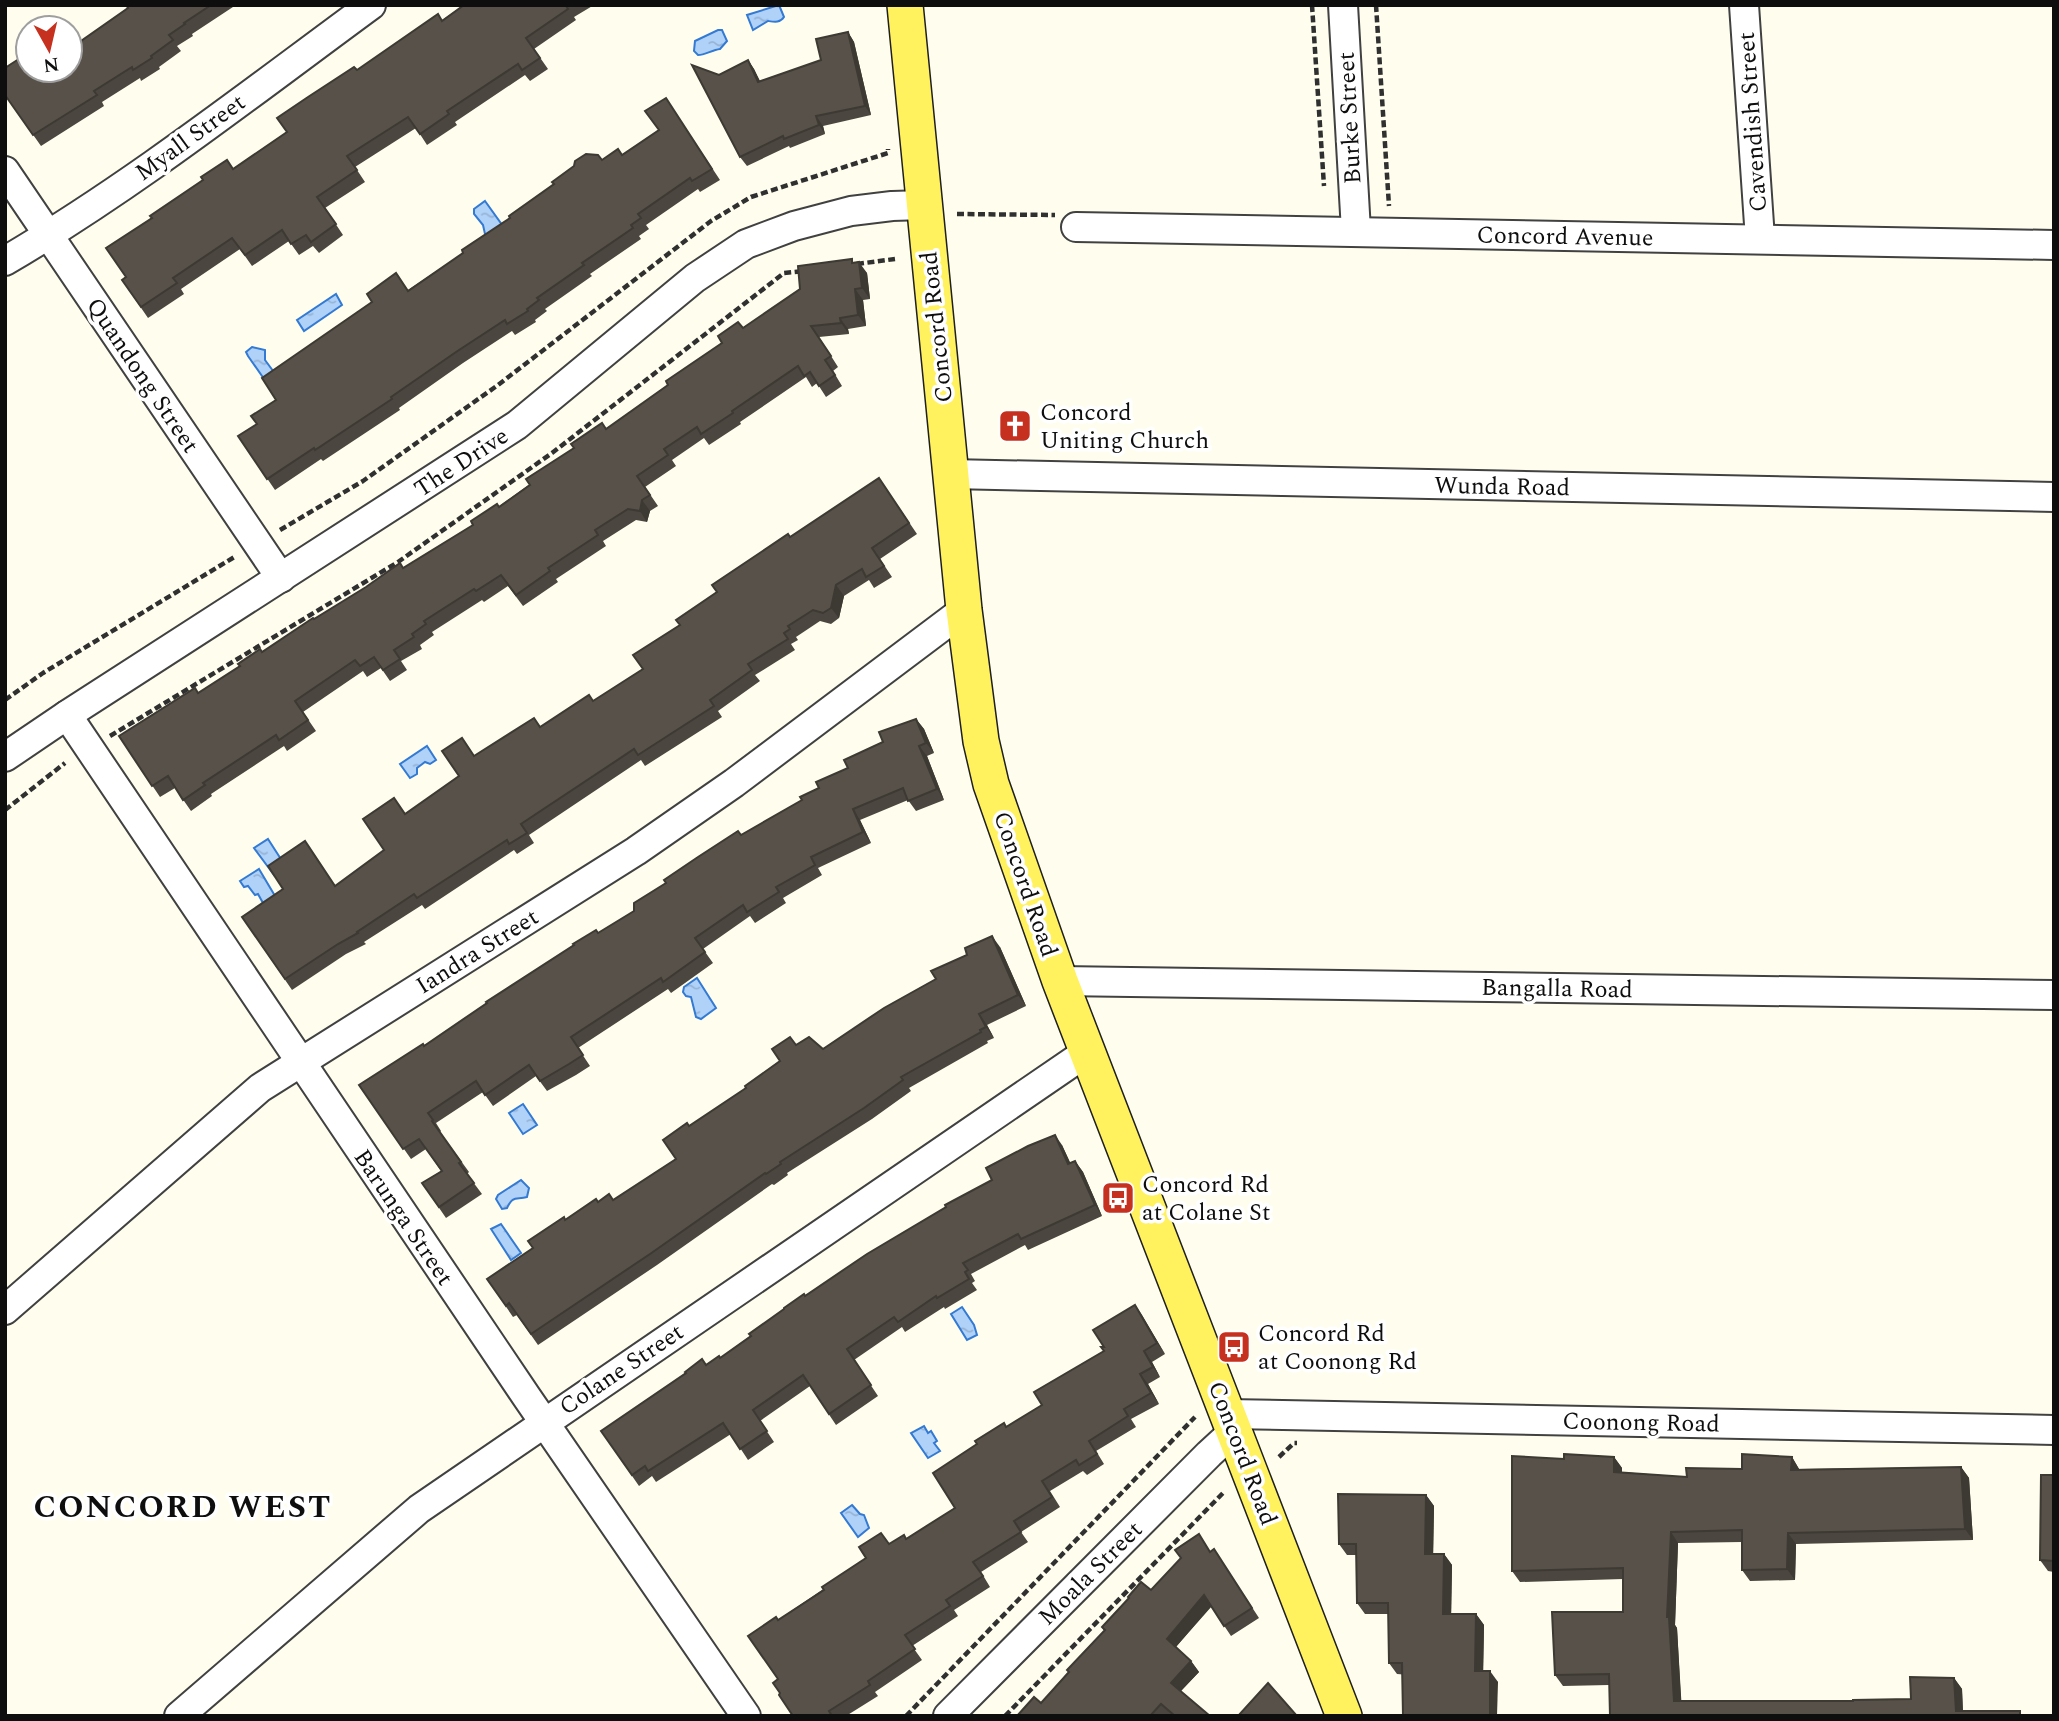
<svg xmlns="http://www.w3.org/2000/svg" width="2059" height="1721" font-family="Spectral,serif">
	<defs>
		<pattern id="water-ripples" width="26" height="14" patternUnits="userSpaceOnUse" patternTransform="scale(1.75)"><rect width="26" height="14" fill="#b0d2f9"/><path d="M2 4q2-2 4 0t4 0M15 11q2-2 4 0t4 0" fill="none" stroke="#96b3d4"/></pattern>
	</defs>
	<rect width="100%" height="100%" fill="#fffeee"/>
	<!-- water -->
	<g fill="url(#water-ripples)" stroke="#337ad4" stroke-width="2">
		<path d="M779 5 784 17C780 23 775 22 768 21L753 30 747 15Z"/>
		<path d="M718 30H722L727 41 720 49C712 50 705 55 698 55L694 51 695 41Z"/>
		<path d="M485 201 505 229 489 237 485 234 483 225 474 214V209Z"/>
		<path d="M336 294 342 305 304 331 297 320Z"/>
		<path d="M252 347 265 350V360L279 379 269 386 248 356 246 352Z"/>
		<path d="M427 746 436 760 430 764 425 762 417 768V774L410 778 400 764Z"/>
		<path d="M268 839 286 867 274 875 254 848Z"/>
		<path d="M259 869 275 896 263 903 258 894 255 895 248 886 244 887 240 881Z"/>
		<path d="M697 978 716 1008 701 1019 696 1017 691 997 686 996 683 992 684 987Z"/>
		<path d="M523 1104 537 1125 523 1134 509 1113Z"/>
		<path d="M521 1180 529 1188 527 1197C516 1200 513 1195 507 1208L502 1209 496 1199 498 1195Z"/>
		<path d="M501 1224 521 1253 511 1260 491 1229Z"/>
		<path d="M962 1307 974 1325 977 1335 967 1340 951 1314Z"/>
		<path d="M924 1426 928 1433 931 1431 937 1441 934 1443 940 1451 928 1458 911 1433Z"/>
		<path d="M852 1505 860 1514 864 1515 869 1528 858 1537 841 1513Z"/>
	</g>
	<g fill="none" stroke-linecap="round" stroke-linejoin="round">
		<defs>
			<g id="minor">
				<path d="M1343 5 1356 231"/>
				<path d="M1744 5 1760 239"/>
				<path d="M5 171 281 578"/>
				<path d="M1076 227 2054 245"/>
				<path d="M5 261C133 186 251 93 371 5"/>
				<path d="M950 474 2054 497"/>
				<path d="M67 715 526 1396 746 1716"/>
				<path d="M5 757 67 715 517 425 695 278 746 244 794 226 851 211 892 206 924 205"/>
				<path d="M1060 981 2054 995"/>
				<path d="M5 1310 260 1088 636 851 734 783 964 610"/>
				<path d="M1227 1414 2054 1430"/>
				<path d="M179 1716 419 1509 1087 1052"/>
				<path d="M948 1716 1209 1454 1234 1431"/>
			</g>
			<path id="major" d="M905 5 964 610 981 741 991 784 1060 981 1344 1716"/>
		</defs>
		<!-- minor casing -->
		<use href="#minor" stroke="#414141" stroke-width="32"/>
		<!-- major casing -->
		<use href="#major" stroke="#1f1f1f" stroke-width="38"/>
		<!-- path -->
		<g stroke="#303030" stroke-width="4.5" stroke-dasharray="7 3.5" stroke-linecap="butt">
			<path d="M1312 5 1324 186"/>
			<path d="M1376 5 1389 206"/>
			<path d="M957 214 1055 215"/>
			<path d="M857 264 895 259"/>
			<path d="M280 530 363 481 498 385 711 221 751 197 888 153V149"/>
			<path d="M5 700 43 673 236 556"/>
			<path d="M110 736 398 562 552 453 784 273 804 271"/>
			<path d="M5 810 65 763"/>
			<path d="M1279 1457 1294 1443H1297"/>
			<path d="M906 1716 1195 1417"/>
			<path d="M1005 1716 1224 1492"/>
		</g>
		<!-- minor -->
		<use href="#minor" stroke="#fff" stroke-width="28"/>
		<!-- major -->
		<use href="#major" stroke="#fff25e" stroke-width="35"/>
	</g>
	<!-- wall -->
	<g fill="#4b463f">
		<path d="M126 5H236L192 34 193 36 177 46 181 51 159 67 160 69 141 81 140 78 102 102 104 106 41 146 5 95 128 8Z"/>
		<path d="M464 5H594L574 17 576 20 534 49 548 69 530 81 525 75 455 122 457 125 427 145 416 128 355 167 365 182 325 208 343 235 319 253 313 246 299 255 289 241 252 266 240 249 181 289 184 294 148 318 122 280 233 169 287 132 357 70 438 14 442 20Z"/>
		<path d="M848 32 854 42 871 115 823 126 825 134 790 148 789 146 747 166 740 157 719 75 748 60 754 69 760 81 821 60Z"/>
		<path d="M673 109 720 180 700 192 698 189 646 225 649 229 639 236 641 239 590 274 592 276 545 309 547 311 535 320 536 322 515 335 512 331 463 363 399 408 400 410 323 461 321 459 275 490 238 436 257 424 276 400 372 302 408 290 602 160 622 155 659 130Z"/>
		<path d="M854 263 867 273 870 299 863 300 866 326 848 329 849 334 819 337 838 367 833 371 842 386 826 397 817 383 812 387 806 377 740 422 741 424 709 445 704 438 672 460 676 466 645 487 658 506 650 511 647 522 636 520 603 541 606 546 556 579 558 582 523 606 508 586 484 602 482 600 432 632 434 635 420 645 422 649 401 661 407 670 390 681 381 668 367 677 363 671 303 712 316 731 287 751 284 746 211 794 212 796 191 811 175 788 160 797 119 736 198 693 314 619 403 568 473 525 606 429 668 385 743 328Z"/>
		<path d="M879 478 917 534 880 559 892 577 874 588 869 580 844 596 839 618 831 624 820 621 796 637 798 640 791 644 795 650 755 675 760 681 718 711 722 717 645 766 641 760 529 835 534 843 517 854 514 850 425 909 422 905 364 942 366 944 346 954 292 990 242 917 335 886 384 850 405 814 459 776 474 756 540 727 593 701 643 669 680 625 717 592 790 537Z"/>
		<path d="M916 719 924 729 934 753 927 756 944 800 916 811 908 800 860 820 871 843 818 868 822 875 783 898 786 903 755 923 750 916 703 949 713 963 671 993 668 989 578 1048 590 1066 576 1075 547 1091 536 1076 493 1106 483 1092 436 1123 441 1131 440 1132 469 1172 467 1174 482 1194 446 1218 422 1183 441 1171 426 1149 411 1159 359 1085 424 1046 634 911 741 835 802 800Z"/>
		<path d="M1000 947 1026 1006 987 1025 994 1038 987 1041 988 1043 909 1088 911 1091 872 1119 787 1173 788 1175 774 1185 772 1184 657 1265 538 1345 517 1315 513 1317 487 1279 533 1248 565 1220 599 1202 613 1200 676 1159 689 1126 746 1088 780 1061 796 1045 823 1049Z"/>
		<path d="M1062 1145 1070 1163 1075 1161 1083 1172 1102 1216 1028 1250 1025 1245 971 1274 975 1281 972 1283 977 1290 945 1309 944 1307 905 1332 902 1327 854 1360 878 1396 836 1425 810 1386 760 1421 774 1442 748 1460 731 1434 656 1482 652 1476 639 1486 601 1431 706 1364 720 1358 805 1296Z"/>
		<path d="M1135 1305 1165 1354 1152 1362 1160 1377 1148 1384 1159 1404 1131 1419 1136 1427 1096 1451 1104 1464 1087 1475 1083 1471 1050 1491 1060 1507 1021 1532 1028 1542 981 1572 990 1587 954 1610 958 1616 912 1646 922 1660 875 1692 878 1696 846 1716H793L780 1693 778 1679V1620L889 1544 906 1539 955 1508 1007 1427 1042 1405 1104 1351V1347Z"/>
		<path d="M1614 1457 1622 1468V1472L1687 1477 1742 1469 1792 1457 1799 1469 1961 1467 1969 1478 1973 1540 1796 1544 1795 1580 1750 1581 1742 1570V1542L1678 1543 1675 1625 1677 1628 1681 1701H1853L1911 1699 1954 1678 1962 1689 1963 1711 1610 1716 1609 1685 1563 1686 1555 1675 1623 1612V1579L1520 1582 1512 1571 1564 1459Z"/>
		<path d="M2054 1475V1572L2048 1571 2040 1560Z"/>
		<path d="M1426 1495 1434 1506 1433 1554H1444L1452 1565 1451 1614H1476L1484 1625 1483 1671 1498 1682 1397 1674 1389 1663 1388 1614H1365L1357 1603 1356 1555H1347L1339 1544Z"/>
		<path d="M1214 1549 1259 1618 1231 1636 1211 1606 1176 1647 1191 1661 1199 1672 1181 1691 1210 1716H1170L1169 1714 1167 1716H1017L1041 1703 1104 1631 1102 1627 1151 1590Z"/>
	</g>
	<!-- shaded-wall -->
	<g fill="#3d3933">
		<path d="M848 32 854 42 871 115 865 106Z"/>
		<path d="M748 60 754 69 765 92 758 82Z"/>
		<path d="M816 116 823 126 825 134 819 125Z"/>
		<path d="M859 262 867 273 870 299 862 288Z"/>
		<path d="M855 289 863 300 866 326 858 315Z"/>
		<path d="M840 318 848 329 849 334 841 323Z"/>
		<path d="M642 500 650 511 647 522 640 511Z"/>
		<path d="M836 585 844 596 839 618 831 608Z"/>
		<path d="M916 719 924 729 934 753 926 743Z"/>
		<path d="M919 746 927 756 944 800 937 789Z"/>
		<path d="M853 809 860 820 871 843 863 832Z"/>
		<path d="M992 936 1000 947 1026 1006 1018 995Z"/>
		<path d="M979 1014 987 1025 994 1038 986 1027Z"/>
		<path d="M1055 1135 1062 1145 1076 1175 1068 1164Z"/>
		<path d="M1075 1161 1083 1172 1102 1216 1095 1205Z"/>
		<path d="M1135 1305 1142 1315 1165 1354 1157 1343Z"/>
		<path d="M1144 1351 1152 1362 1160 1377 1153 1367Z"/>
		<path d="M1140 1374 1148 1384 1159 1404 1151 1393Z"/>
		<path d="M1614 1457 1622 1468 1621 1483 1614 1472Z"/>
		<path d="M1792 1457 1799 1469V1481L1791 1470Z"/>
		<path d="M1961 1467 1969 1478 1973 1540 1965 1529Z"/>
		<path d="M1426 1495 1434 1506 1433 1565 1425 1554Z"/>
		<path d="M1671 1532 1678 1543 1675 1625 1677 1628 1682 1712 1674 1701 1667 1617Z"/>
		<path d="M1788 1533 1796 1544 1795 1580 1787 1569Z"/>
		<path d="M1444 1554 1452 1565 1451 1625 1443 1614Z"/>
		<path d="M1204 1595 1212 1606 1174 1649 1167 1639Z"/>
		<path d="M1476 1614 1484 1625 1483 1682 1475 1671Z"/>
		<path d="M1191 1661 1199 1672 1179 1693 1171 1683Z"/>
		<path d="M1490 1671 1498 1682 1497 1716H1490Z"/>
		<path d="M1954 1678 1962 1689 1963 1716 1956 1711Z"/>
	</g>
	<!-- building -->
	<g fill="#575149" stroke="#3d3933" stroke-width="2">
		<path d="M126 5H211L184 23 185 24 169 35 173 40 151 56 152 58 133 70 132 67 94 91 97 95 33 135 5 95V68L28 53V70H70V31L78 43 128 8Z"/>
		<path d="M464 5H567L566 6 568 9 526 38 540 58 522 70 518 64 447 111 449 114 420 134 408 117 347 156 357 170 317 197 336 224 311 242 306 235 291 244 282 230 245 255 232 238 173 278 177 283 141 307 122 280 126 277 106 248 152 218 150 216 203 180 201 177 227 160 233 169 287 132 277 118 308 97 354 67 357 70 438 14 442 21Z"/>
		<path d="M848 32 865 106 816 116 819 125 784 139 783 136 740 157 692 65 719 75 748 60 758 82 821 60 816 39Z"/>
		<path d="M666 98 712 169 692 181 690 178 638 214 641 218 631 225 633 228 582 263 584 265 537 298 539 300 527 309 528 311 507 324 505 320 456 352 391 397 392 399 315 450 314 448 267 479 238 436 257 424 251 416 276 400 262 378 372 302 367 294 396 273 408 291 463 253 462 250 510 218 509 216 554 184 552 182 574 166 575 161 586 154 598 155 602 160 618 149 622 155 659 130 645 111Z"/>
		<path d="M852 259V263L859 262 862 288 855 289 858 315 840 318 841 323 811 326 831 356 825 360 835 375 819 386 810 372 804 376 798 366 732 411 733 413 701 434 697 427 664 449 668 455 637 476 650 495 642 500 640 511 628 509 595 530 598 535 548 568 550 571 516 595 501 575 476 591 474 589 424 621 426 624 412 634 414 637 394 650 400 659 383 670 374 657 360 666 355 660 295 701 308 720 279 740 276 735 203 783 205 785 183 800 168 776 152 786 119 736 195 688 198 693 240 666 238 664 260 649 262 652 313 618 314 619 366 587 400 563 403 568 473 525 471 521 497 504 499 507 530 485 526 479 574 448 571 444 602 423 606 429 668 385 666 381 722 343 718 336 738 322 743 328 800 289 798 266Z"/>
		<path d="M879 478 909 523 872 548 884 566 866 577 862 569 836 585 831 608 823 613 813 610 788 626 790 629 784 633 788 639 748 664 752 670 710 700 714 706 638 755 634 749 521 824 527 833 509 844 507 840 417 898 414 894 357 932 358 933 338 944 285 979 242 917 283 889 268 866 305 841 335 886 384 850 363 819 394 798 405 814 459 776 442 751 462 738 474 756 534 718 540 727 589 695 593 701 643 669 633 655 680 625 676 620 717 592 712 585 788 534 790 537Z"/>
		<path d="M916 719 926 743 919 746 937 789 908 801 903 788 853 809 863 832 811 857 815 865 776 887 779 892 747 912 743 905 695 938 705 952 663 982 661 978 571 1037 583 1055 569 1064 540 1081 529 1065 485 1095 476 1081 428 1113 433 1120 432 1121 461 1162 459 1163 474 1183 439 1207 422 1183 442 1171 419 1139 403 1149 359 1085 423 1044 424 1046 487 1003 486 1002 574 945 573 944 596 930 598 933 634 911V903L666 883 664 880 698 857 738 831 741 835 802 800 800 797 819 788 816 782 848 768 844 760 883 742 879 732Z"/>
		<path d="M992 936 1018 995 979 1014 986 1027 980 1030 981 1032 901 1077 903 1080 864 1108 780 1162 781 1164 766 1174 765 1173 650 1254 531 1334 509 1303 506 1306 487 1279 533 1248 528 1241 564 1217 565 1220 596 1199 598 1202 609 1194 613 1200 676 1159 663 1140 687 1123 689 1126 746 1088 745 1086 780 1061 772 1049 790 1037 796 1045 809 1037 823 1049 884 1008 936 979 931 971 967 955 965 948Z"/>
		<path d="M1055 1135 1068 1164 1075 1161 1095 1205 1021 1239 1018 1234 963 1263 968 1270 965 1272 969 1279 937 1298 936 1296 898 1322 894 1317 847 1349 871 1385 829 1414 803 1375 753 1410 767 1431 740 1449 723 1423 648 1471 645 1466 632 1475 601 1431 686 1373 685 1372 702 1359 706 1365 719 1356 720 1358 751 1336 749 1334 784 1309V1308L804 1294 805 1296 867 1254 946 1207 945 1205 992 1180 986 1168 1028 1146Z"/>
		<path d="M1135 1305 1157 1343 1144 1351 1153 1367 1140 1374 1151 1393 1124 1409 1128 1416 1089 1441 1097 1454 1079 1465 1076 1460 1042 1481 1052 1497 1014 1521 1021 1532 973 1562 983 1576 946 1600 950 1606 905 1635 915 1649 868 1681 870 1685 829 1711 832 1716H793L779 1695 780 1693 773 1683 778 1679 748 1636 776 1617 778 1620 824 1590 822 1587 866 1558 859 1547 881 1533 889 1544 904 1535 906 1539 955 1508 933 1473 977 1444 975 1441 1004 1423 1006 1427 1042 1405 1034 1392 1104 1351 1101 1347H1104L1093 1330Z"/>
		<path d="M1564 1454 1614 1457V1472L1687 1477 1686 1468 1742 1469V1454L1792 1457 1791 1470 1961 1467 1965 1529 1788 1533 1787 1569 1742 1570V1530L1671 1532 1667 1617H1669L1674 1701H1853V1700L1911 1699 1910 1677 1954 1678 1956 1711H2020V1716H1610L1609 1674 1555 1675 1552 1612H1623V1568L1512 1571V1456L1564 1459Z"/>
		<path d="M2041 1475H2054V1561L2040 1560Z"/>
		<path d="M1338 1494 1426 1495 1425 1554H1444L1443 1614H1476L1475 1671H1490V1716H1403L1402 1663H1389L1388 1603H1357L1356 1544H1339Z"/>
		<path d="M1199 1534 1210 1552 1214 1549 1252 1608 1224 1626 1204 1595 1167 1639 1191 1661 1171 1683 1210 1716H1175L1161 1704 1150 1716H1017L1034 1697 1041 1703 1069 1672 1067 1670 1105 1630 1102 1627 1129 1598 1128 1597 1141 1582 1151 1590 1181 1558 1175 1550Z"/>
		<path d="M1268 1683 1297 1716H1238Z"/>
	</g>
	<!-- icons -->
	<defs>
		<symbol id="church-square" viewBox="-11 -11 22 22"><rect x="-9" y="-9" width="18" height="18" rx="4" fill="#c5311e" stroke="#fff"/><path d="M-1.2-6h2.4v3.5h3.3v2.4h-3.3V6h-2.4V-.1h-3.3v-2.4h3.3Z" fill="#fff"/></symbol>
		<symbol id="bus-square" viewBox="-11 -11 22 22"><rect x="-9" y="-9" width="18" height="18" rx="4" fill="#c5311e" stroke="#fff"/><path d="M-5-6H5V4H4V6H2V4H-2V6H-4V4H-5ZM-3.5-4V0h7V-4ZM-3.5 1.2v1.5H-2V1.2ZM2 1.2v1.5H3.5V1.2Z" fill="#fff"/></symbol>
	</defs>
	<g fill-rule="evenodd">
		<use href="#church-square" x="996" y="407" width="38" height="38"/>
		<use href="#bus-square" x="1099" y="1179" width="38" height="38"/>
		<use href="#bus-square" x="1215" y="1328" width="38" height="38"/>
	</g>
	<g text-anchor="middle" stroke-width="7" stroke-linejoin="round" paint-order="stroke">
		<!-- street labels -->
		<g font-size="24" fill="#0e0e0e" stroke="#fff">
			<text transform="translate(1349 118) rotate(-93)" y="8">Burke Street</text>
			<text transform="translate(1752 122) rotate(-94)" y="8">Cavendish Street</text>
			<text transform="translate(190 137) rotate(-36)" y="8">Myall Street</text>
			<text transform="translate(1565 236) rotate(1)" y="8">Concord Avenue</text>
			<text transform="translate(936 327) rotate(-96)" y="8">Concord Road</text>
			<text transform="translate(143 375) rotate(56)" y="8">Quandong Street</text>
			<text transform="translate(461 462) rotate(-33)" y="8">The Drive</text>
			<text transform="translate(1502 486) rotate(1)" y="8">Wunda Road</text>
			<text transform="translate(1026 884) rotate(71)" y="8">Concord Road</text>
			<text transform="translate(477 951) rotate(-32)" y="8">Iandra Street</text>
			<text transform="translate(1557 988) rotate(1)" y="8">Bangalla Road</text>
			<text transform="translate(404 1217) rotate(56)" y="8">Barunga Street</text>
			<text transform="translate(621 1369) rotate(-34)" y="8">Colane Street</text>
			<text transform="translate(1641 1422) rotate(1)" y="8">Coonong Road</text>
			<text transform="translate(1243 1453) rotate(69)" y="8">Concord Road</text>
			<text transform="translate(1090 1573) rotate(-45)" y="8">Moala Street</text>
		</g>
		<!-- poi labels -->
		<g font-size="24" fill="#0e0e0e" stroke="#fff" text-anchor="start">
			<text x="1040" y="420">Concord<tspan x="1040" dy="28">Uniting Church</tspan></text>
			<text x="1142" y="1192">Concord Rd<tspan x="1142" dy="28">at Colane St</tspan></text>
			<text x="1258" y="1341">Concord Rd<tspan x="1258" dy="28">at Coonong Rd</tspan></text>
		</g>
		<!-- district labels -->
		<g font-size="32" font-weight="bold" letter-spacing="2" fill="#0e0e0e" stroke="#fff">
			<text x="183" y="1517">CONCORD WEST</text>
		</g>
	</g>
	<!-- border -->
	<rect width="2059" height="1721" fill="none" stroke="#0e0e0e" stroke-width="14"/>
	<!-- north arrow -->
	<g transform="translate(49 49) rotate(172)"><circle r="33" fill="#ffffff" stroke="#9f9f9f" stroke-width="2"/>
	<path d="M0-5L12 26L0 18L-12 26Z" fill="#c5311e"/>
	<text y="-10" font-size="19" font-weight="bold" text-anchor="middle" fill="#0e0e0e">N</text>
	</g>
</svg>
